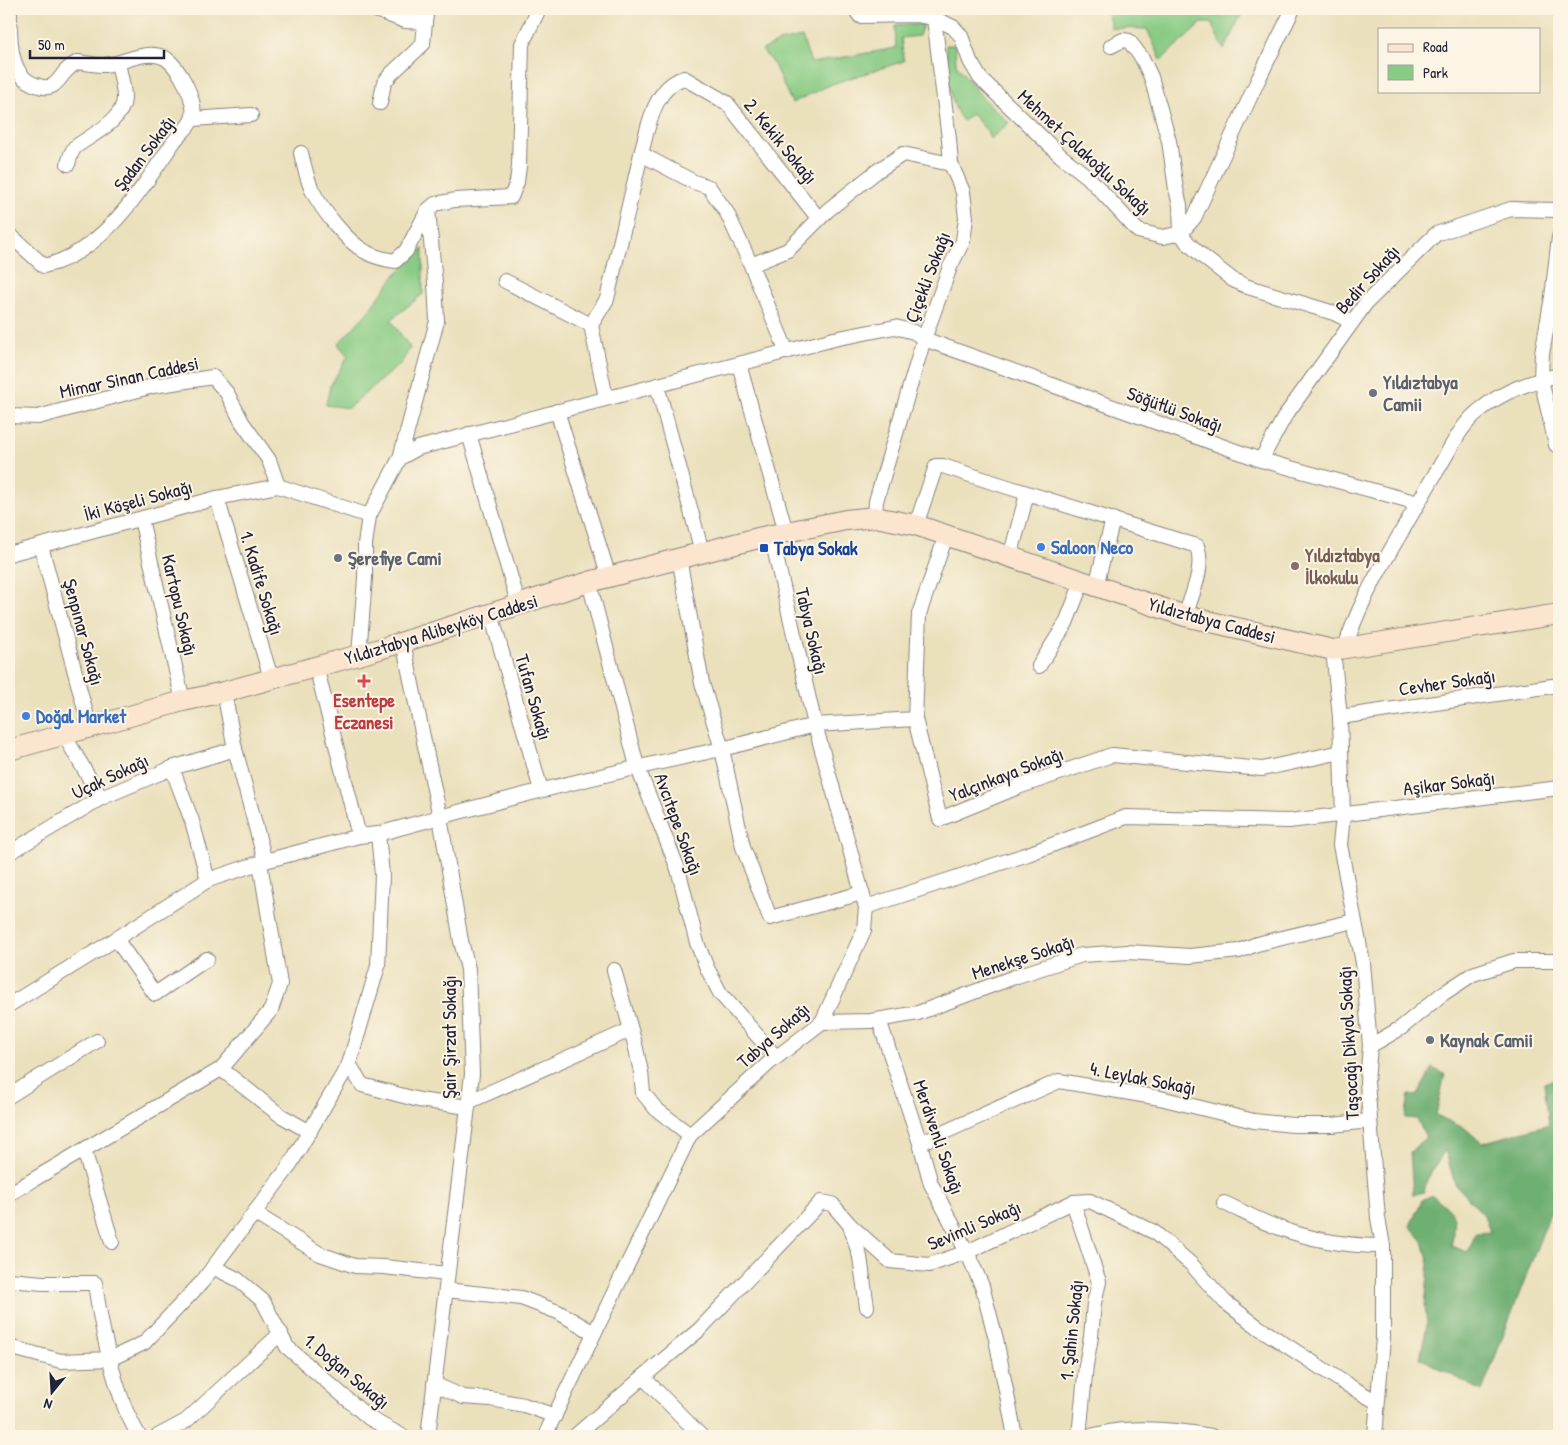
<svg xmlns="http://www.w3.org/2000/svg" width="1568" height="1445" font-family="'Patrick Hand',sans-serif">
	<rect width="100%" height="100%" fill="#fcf5e5"/>
	<filter id="ink" filterUnits="userSpaceOnUse"><feTurbulence type="fractalNoise" baseFrequency=".02" numOctaves="2"/><feDisplacementMap in="SourceGraphic" scale="10" xChannelSelector="R" yChannelSelector="G"/><feConvolveMatrix kernelMatrix="1 2 1 2 8 2 1 2 1" color-interpolation-filters="sRGB"/></filter>
	<filter id="wash" filterUnits="userSpaceOnUse"><feTurbulence type="fractalNoise" baseFrequency=".0096" numOctaves="4" result="noise"/><feDisplacementMap in="SourceGraphic" scale="20" xChannelSelector="R" yChannelSelector="G"/><feGaussianBlur stdDeviation="1.12" result="paint"/><feColorMatrix in="noise" values="0 0 0 0 0 0 0 0 0 0 0 0 0 0 0 0 0 1.4 0 .05"/><feComposite in="paint" operator="in"/></filter>
	<g filter="url(#wash)">
		<rect width="100%" height="100%" fill="#eae0bc"/>
		<!-- green -->
		<g fill="#88cb84" stroke="#557660">
			<path d="M1107 9H1234L1241 15 1224 50 1211 23H1202L1161 60 1147 29 1111 28Z"/>
			<path d="M923 24 919 36 901 38 904 61 832 84 792 103 774 65 762 50 779 42 802 37 811 63 896 48 895 26Z"/>
			<path d="M946 45H955L956 64 980 95 1009 123 990 139 987 131 972 114 963 121C948 104 948 67 946 45Z"/>
			<path d="M423 248V294L391 320 410 348 401 363 348 408 326 405 330 386 348 356 338 344 366 314 397 273Z"/>
		</g>
		<!-- forest -->
		<path fill="#6eaf72" stroke="#486856" d="M1432 1068 1445 1074 1436 1115 1466 1129 1482 1143 1549 1124 1544 1083 1559 1079V1190L1482 1391 1420 1358 1427 1325 1425 1306 1429 1263 1423 1241 1410 1226 1422 1200 1432 1195C1456 1213 1458 1217 1451 1246L1468 1252 1476 1233 1490 1232 1484 1215 1455 1184 1445 1150 1427 1180 1424 1192 1413 1195 1410 1152 1426 1137 1417 1119 1405 1118 1409 1095 1417 1096Z"/>
	</g>
	<g filter="url(#ink)">
		<g fill="none" stroke-linecap="round" stroke-linejoin="round">
			<defs>
				<g id="minor">
					<path d="M373 9 405 21 425 22 427 9"/>
					<path d="M855 9 860 16 917 15 934 18 953 27 961 36 970 61 980 78 1061 156 1088 177 1138 231 1163 237 1181 233 1194 218 1259 78 1293 9"/>
					<path d="M1111 46 1123 40 1129 41 1142 58 1151 77 1169 141 1176 189 1180 205 1181 233 1187 242 1202 256 1233 280 1248 287 1334 313 1344 318 1351 323"/>
					<path d="M380 103 384 83 391 74 423 44 425 22"/>
					<path d="M193 119 251 115"/>
					<path d="M301 153C304 165 307 179 312 190 322 210 347 242 366 252 375 258 385 259 395 261L406 251 428 210"/>
					<path d="M641 154C648 127 654 87 684 78L727 103 819 219"/>
					<path d="M68 164 71 154 74 148C89 136 124 121 124 98 124 86 120 74 118 63"/>
					<path d="M9 234 44 266C103 253 141 189 173 143 178 135 189 128 192 119 199 104 178 63 163 57 145 49 123 64 104 65 96 65 86 63 78 62 74 64 71 66 68 69 62 74 59 82 52 86 47 88 41 87 36 85 7 76 10 34 10 9"/>
					<path d="M1559 237 1552 297 1542 354 1541 379 1556 445 1559 444"/>
					<path d="M751 265 788 250 828 210 877 171 903 154 951 164"/>
					<path d="M505 281 591 325"/>
					<path d="M739 364 786 532"/>
					<path d="M657 385 702 552"/>
					<path d="M606 398 591 325 607 299 641 154 694 182 709 187 727 213 751 265 787 352"/>
					<path d="M557 411 609 577"/>
					<path d="M9 416 38 417 153 386 213 377 227 393 242 422 269 460 278 486"/>
					<path d="M469 434 519 606"/>
					<path d="M400 458 437 321 435 283 428 210 435 204 455 200 511 197 517 182 519 166 522 44 539 9"/>
					<path d="M1261 460 1285 416 1366 303 1436 234 1511 209 1559 210"/>
					<path d="M217 498 271 678"/>
					<path d="M875 517 876 501 924 339 950 267 963 241 966 218 963 192 951 164 949 139 934 18"/>
					<path d="M141 519 183 701"/>
					<path d="M916 525 936 466H943C1027 494 1112 519 1197 546 1205 568 1192 594 1185 616"/>
					<path d="M946 536 919 614 915 719 940 819 1018 787 1112 755 1262 769 1341 752"/>
					<path d="M41 546 90 728"/>
					<path d="M9 554 217 498 278 486 369 516"/>
					<path d="M1010 557 1027 494"/>
					<path d="M679 558 702 683 722 749 815 725 915 719"/>
					<path d="M589 582 637 766 678 869 697 943 707 968 720 993 776 1057"/>
					<path d="M1096 586 1113 519"/>
					<path d="M491 614 541 790"/>
					<path d="M403 642 440 817 461 941 468 969 472 1074 428 1436"/>
					<path d="M1345 648C1356 612 1373 581 1392 548 1407 522 1423 495 1438 469 1450 450 1461 424 1480 410 1503 391 1530 382 1559 375"/>
					<path d="M1333 650 1340 717 1343 816 1340 845 1363 963 1370 1046 1367 1082 1378 1218 1383 1246V1338L1375 1436"/>
					<path d="M359 655 365 578V544L369 516 400 458 418 448 834 339 895 327 914 332 924 339 1261 460 1418 503"/>
					<path d="M316 666 359 836"/>
					<path d="M1039 666 1066 623 1082 582"/>
					<path d="M224 692 235 749 265 861"/>
					<path d="M1340 717 1559 685"/>
					<path d="M64 735 101 798"/>
					<path d="M172 768 192 821 208 880"/>
					<path d="M9 853 101 798 172 768 235 749"/>
					<path d="M866 907 1028 854 1126 817 1289 821 1559 788"/>
					<path d="M116 939 155 994 207 959"/>
					<path d="M614 970 635 1044 641 1072 643 1093 656 1109 690 1135"/>
					<path d="M9 1005 116 939 208 880 265 861 359 836 378 834C492 802 606 773 722 749L743 847 770 918 862 893"/>
					<path d="M879 1020 920 1143 931 1184 967 1252 982 1286 996 1339 1015 1436"/>
					<path d="M822 1022 871 1021 918 1013 1017 976 1082 955 1128 952 1190 956 1239 951 1257 944 1354 921"/>
					<path d="M1370 1046 1401 1028 1441 995 1473 974 1514 961H1559"/>
					<path d="M349 1064 362 1085 419 1100 468 1107"/>
					<path d="M221 1069 280 1115 310 1132"/>
					<path d="M9 1096 97 1041"/>
					<path d="M468 1102 630 1030"/>
					<path d="M920 1143 1059 1081 1160 1098 1254 1121 1293 1125H1332L1370 1121"/>
					<path d="M84 1150 112 1242"/>
					<path d="M9 1194 221 1069 271 1010 280 984 260 863"/>
					<path d="M1073 1202 1099 1282 1094 1303 1091 1337 1086 1365 1079 1436"/>
					<path d="M1224 1203C1242 1211 1259 1221 1277 1227 1311 1240 1347 1246 1383 1246"/>
					<path d="M254 1213 320 1254 355 1266 384 1267 447 1274"/>
					<path d="M850 1225 860 1257 867 1307"/>
					<path d="M213 1267 237 1279 263 1301 287 1347 369 1418 402 1436"/>
					<path d="M9 1280 43 1283H95C101 1326 110 1369 125 1408 129 1418 134 1427 139 1436"/>
					<path d="M446 1290 521 1298 558 1312 594 1333"/>
					<path d="M9 1347 61 1361 110 1359 144 1343 202 1282 288 1168 349 1064 378 966 382 875 378 834"/>
					<path d="M643 1377 701 1436"/>
					<path d="M434 1384 463 1397 491 1399 524 1405 555 1416"/>
					<path d="M158 1436 186 1421 281 1333"/>
					<path d="M547 1436 549 1427 690 1135 769 1063 822 1022 864 930 866 907 815 725 771 535"/>
					<path d="M575 1436 643 1377 699 1330 821 1202 832 1204 850 1225 890 1261 929 1265 967 1252 1073 1202 1090 1201 1154 1232 1191 1264 1225 1302 1258 1327 1346 1384 1377 1402"/>
					<path d="M1090 1436C1102 1434 1113 1430 1125 1430 1153 1428 1183 1431 1211 1436"/>
				</g>
				<path id="secondary" d="M9 750 183 701 224 692 359 655 403 642 589 582 762 537 846 520 875 517 916 525 1185 616 1333 650 1559 614"/>
			</defs>
			<!-- minor casing -->
			<use href="#minor" stroke="#86817c" stroke-width="16"/>
			<!-- secondary casing -->
			<use href="#secondary" stroke="#86817c" stroke-width="22"/>
			<!-- minor -->
			<use href="#minor" stroke="#fff" stroke-width="14"/>
			<!-- secondary -->
			<use href="#secondary" stroke="#fbe5cf" stroke-width="20"/>
		</g>
	</g>
	<!-- markers -->
	<g fill="#6b7280" stroke="#fcf5e5" stroke-width="2">
		<circle cx="1373" cy="393" r="5"/>
		<circle cx="338" cy="558" r="5"/>
		<circle cx="1430" cy="1040" r="5"/>
	</g>
	<g fill="#3f7fe0" stroke="#fcf5e5" stroke-width="2">
		<circle cx="1041" cy="547" r="5"/>
		<circle cx="26" cy="716" r="5"/>
	</g>
	<rect fill="#1a4fb4" stroke="#fcf5e5" stroke-width="2" x="759" y="543" width="10" height="10" rx="2.5"/>
	<circle fill="#8d6e63" stroke="#fcf5e5" stroke-width="2" cx="1295" cy="566" r="5"/>
	<path fill="#e0444e" stroke="#fcf5e5" stroke-width="2" d="M361.5 673.5h5v5h5v5h-5v5h-5v-5h-5v-5h5z"/>
	<g text-anchor="middle" stroke-width="4" stroke-linejoin="round" paint-order="stroke">
		<!-- street labels -->
		<g font-size="19" fill="#22223b" stroke="#fcf5e5">
			<text transform="translate(781 141) rotate(51)" y="7">2. Kekik Sokağı</text>
			<text transform="translate(1085 152) rotate(43)" y="7">Mehmet Çolakoğlu Sokağı</text>
			<text transform="translate(144 153) rotate(-53)" y="7">Şadan Sokağı</text>
			<text transform="translate(927 277) rotate(-69)" y="7">Çiçekli Sokağı</text>
			<text transform="translate(1367 279) rotate(-48)" y="7">Bedir Sokağı</text>
			<text transform="translate(129 377) rotate(-12)" y="7">Mimar Sinan Caddesi</text>
			<text transform="translate(1175 409) rotate(20)" y="7">Söğütlü Sokağı</text>
			<text transform="translate(138 500) rotate(-15)" y="7">İki Köşeli Sokağı</text>
			<text transform="translate(262 583) rotate(73)" y="7">1. Kadife Sokağı</text>
			<text transform="translate(180 605) rotate(77)" y="7">Kartopu Sokağı</text>
			<text transform="translate(1212 620) rotate(15)" y="7">Yıldıztabya Caddesi</text>
			<text transform="translate(441 629) rotate(-17)" y="7">Yıldıztabya Alibeyköy Caddesi</text>
			<text transform="translate(812 631) rotate(77)" y="7">Tabya Sokağı</text>
			<text transform="translate(84 632) rotate(75)" y="7">Şenpınar Sokağı</text>
			<text transform="translate(1447 682) rotate(-8)" y="7">Cevher Sokağı</text>
			<text transform="translate(534 697) rotate(74)" y="7">Tufan Sokağı</text>
			<text transform="translate(1006 774) rotate(-21)" y="7">Yalçınkaya Sokağı</text>
			<text transform="translate(110 776) rotate(-25)" y="7">Uçak Sokağı</text>
			<text transform="translate(1449 783) rotate(-7)" y="7">Aşikar Sokağı</text>
			<text transform="translate(679 824) rotate(70)" y="7">Avcıtepe Sokağı</text>
			<text transform="translate(1023 957) rotate(-18)" y="7">Menekşe Sokağı</text>
			<text transform="translate(773 1035) rotate(-41)" y="7">Tabya Sokağı</text>
			<text transform="translate(449 1037) rotate(-90)" y="7">Şair Şirzat Sokağı</text>
			<text transform="translate(1348 1043) rotate(-93)" y="7">Taşocağı Dikyol Sokağı</text>
			<text transform="translate(1143 1078) rotate(11)" y="7">4. Leylak Sokağı</text>
			<text transform="translate(939 1137) rotate(71)" y="7">Merdivenli Sokağı</text>
			<text transform="translate(974 1225) rotate(-23)" y="7">Sevimli Sokağı</text>
			<text transform="translate(1071 1330) rotate(-84)" y="7">1. Şahin Sokağı</text>
			<text transform="translate(347 1371) rotate(40)" y="7">1. Doğan Sokağı</text>
		</g>
		<!-- worship labels -->
		<g font-size="19" font-weight="bold" fill="#5b616d" stroke="#fcf5e5" text-anchor="start">
			<text x="1383" y="389">Yıldıztabya<tspan x="1383" dy="22">Camii</tspan></text>
			<text x="348" y="565">Şerefiye Cami</text>
			<text x="1440" y="1047">Kaynak Camii</text>
		</g>
		<!-- shop labels -->
		<g font-size="19" font-weight="bold" fill="#366cbe" stroke="#fcf5e5" text-anchor="start">
			<text x="1051" y="554">Saloon Neco</text>
			<text x="36" y="723">Doğal Market</text>
		</g>
		<!-- transit labels -->
		<g font-size="19" font-weight="bold" fill="#164399" stroke="#fcf5e5" text-anchor="start">
			<text x="774" y="555">Tabya Sokak</text>
		</g>
		<!-- education labels -->
		<g font-size="19" font-weight="bold" fill="#785e54" stroke="#fcf5e5" text-anchor="start">
			<text x="1305" y="562">Yıldıztabya<tspan x="1305" dy="22">İlkokulu</tspan></text>
		</g>
		<!-- health labels -->
		<g font-size="19" font-weight="bold" fill="#be3a42" stroke="#fcf5e5">
			<text x="364" y="707">Esentepe<tspan x="364" dy="22">Eczanesi</tspan></text>
		</g>
	</g>
	<!-- margin -->
	<rect width="1568" height="1445" fill="none" stroke="#fcf5e5" stroke-width="30"/>
	<!-- legend -->
	<rect x="1378" y="28" width="162" height="65" fill="#fcf5e5" stroke="#a5a1a1"/>
	<rect x="1388" y="44" width="25" height="8" fill="#fbe5cf" stroke="#a5a1a1"/>
	<text x="1423" y="52" font-size="15" fill="#22223b">Road</text>
	<rect x="1388" y="65" width="25" height="15" fill="#88cb84" stroke="#a5a1a1"/>
	<text x="1423" y="78" font-size="15" fill="#22223b">Park</text>
	<!-- north arrow -->
	<g transform="translate(52 1392) rotate(198)" stroke="#fcf5e5" stroke-width="4" paint-order="stroke">
	<path d="M0-4L9 19L0 12L-9 19Z" fill="#22223b"/>
	<text y="-8" font-size="14" font-weight="bold" text-anchor="middle" fill="#22223b">N</text>
	</g>
	<!-- scale -->
	<path d="M30 50v8h134v-8" fill="none" stroke="#22223b" stroke-width="2.5"/>
	<text x="38" y="50" font-size="15" fill="#22223b" stroke="#fcf5e5" stroke-width="4" paint-order="stroke">50 m</text>
</svg>
